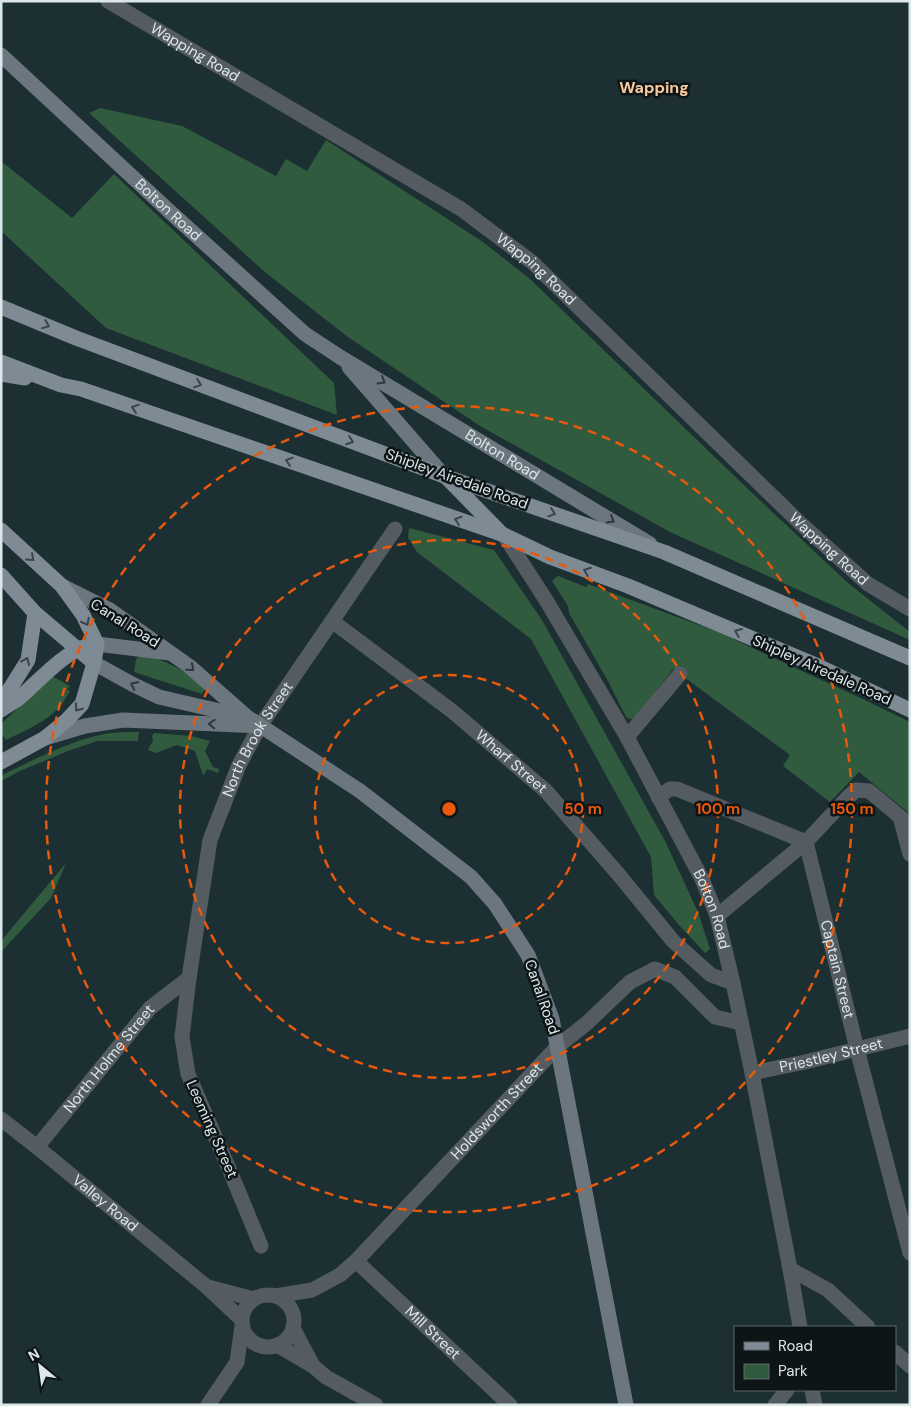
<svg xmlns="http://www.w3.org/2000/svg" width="911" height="1406" font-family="'DM Sans',sans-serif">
	<rect width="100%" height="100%" fill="#1c2f33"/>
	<!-- green -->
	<g fill="#315b3e">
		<path d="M100 108 182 126 276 176 286 159 307 171 326 140 483 242 530 279 749 490 848 583 910 632V640L670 532 480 426 348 337 266 273 89 113Z"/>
		<path d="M1 161 72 218 114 174 334 383 337 415 106 328 1 231Z"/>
		<path d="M409 528 494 550 542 620 665 841 698 912 710 949 705 953 679 925 654 895 651 857 531 639 417 552 408 538Z"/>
		<path d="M558 576 586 587 588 584 718 632 867 701 910 722V814L859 772 830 802 783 766 790 755 673 669 636 717 630 719 626 717 608 681 569 613 568 606 552 581Z"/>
		<path d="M141 655C165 658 186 673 207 685L202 694 134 672 136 659Z"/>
		<path d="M52 676 70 686 67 690 70 691C67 696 64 701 61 705 47 722 24 731 6 740L1 733V724Z"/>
		<path d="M139 732 138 741H97L68 751 20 771 1 781V776L8 772C38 758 78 737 111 733 120 732 129 732 139 732Z"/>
		<path d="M154 733 191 736 210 741 205 751 213 767 219 769 218 773 207 769 204 775H203L195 751 177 745 156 753 148 750 153 740 152 736Z"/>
		<path d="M66 863 51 898 1 952V941Z"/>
	</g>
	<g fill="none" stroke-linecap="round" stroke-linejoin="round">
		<!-- street -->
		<g stroke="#555c61" stroke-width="15">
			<path id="s1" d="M108 1 461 209 532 262 800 523 868 584 910 609"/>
			<path id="s2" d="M504 535 546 600 627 737 702 879 717 916 733 983 752 1073 790 1269 800 1327"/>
			<path id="s3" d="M332 621 452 711 546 791 619 875 673 941 711 975 733 983"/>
			<path d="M627 737 680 674"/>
			<path id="s4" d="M658 797 670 789H677L806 842 857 1049 910 1253"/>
			<path d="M900 817 910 854"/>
			<path d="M717 916 806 842 848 797 856 790 869 791 910 825"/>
			<path id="s5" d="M752 1073 805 1062 910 1036"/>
			<path id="s6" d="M1 1119 37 1147 207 1287 241 1319"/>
			<path id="s7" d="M37 1147 150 1008 189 978"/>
			<path id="s8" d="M261 1246 230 1171 188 1074 182 1037 189 978 210 840 239 765 260 726 395 529"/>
			<path id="s9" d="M356 1261 510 1405"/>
			<path d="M790 1269 828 1290 868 1327"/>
			<path d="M208 1287 254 1299"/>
			<circle cx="268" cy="1321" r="26"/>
			<path id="s10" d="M275 1296 312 1290 340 1275 356 1261 558 1046 587 1023 630 982 655 969 675 977 715 1017 741 1023"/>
			<path d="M293 1328 313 1366"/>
			<path d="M277 1345 313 1366 326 1377 376 1405"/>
			<path d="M895 1352 910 1366"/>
			<path d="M812 1390 815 1405"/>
			<path d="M208 1405 237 1362 242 1326"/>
			<path d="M775 1405 787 1390"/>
		</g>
		<!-- secondary -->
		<g stroke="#6c767f" stroke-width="15">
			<path id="s11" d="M1 55 168 210 305 334 340 357 650 544"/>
			<path d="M349 367 444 476"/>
			<path d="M62 586 110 610 189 666 247 717 360 791 471 877 495 904 528 955 552 1019 626 1405"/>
			<path d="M97 644 170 653"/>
			<path d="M94 663 132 684 159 697 246 717"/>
			<path d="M45 738 85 726 123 720 260 726"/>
		</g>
		<!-- primary -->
		<g stroke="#7e8b95" stroke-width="15">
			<path d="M1 307 76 338 444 476 664 552 910 658"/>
			<path d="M1 362 61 385 81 389 504 535 550 557 628 586 818 666 910 710"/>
			<path d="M1 374 25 378"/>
			<path d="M447 478 501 533"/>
			<path d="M1 530 62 586 83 615 97 644 94 663 82 704 67 720 45 738 1 762"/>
			<path d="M1 575 35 613 94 663"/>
			<path d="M1 703 28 660 35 613"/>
			<path d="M1 710C7 706 12 703 18 699 36 684 65 651 87 646"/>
		</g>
	</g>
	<!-- one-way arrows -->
	<defs><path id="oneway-chevron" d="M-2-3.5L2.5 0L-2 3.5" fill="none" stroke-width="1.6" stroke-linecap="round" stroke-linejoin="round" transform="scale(1.25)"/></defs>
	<g stroke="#3a4449">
		<use href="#oneway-chevron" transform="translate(46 325) rotate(22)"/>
		<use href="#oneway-chevron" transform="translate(198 384) rotate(21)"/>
		<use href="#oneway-chevron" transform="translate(135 408) rotate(-161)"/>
		<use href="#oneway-chevron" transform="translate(350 441) rotate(20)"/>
		<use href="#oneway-chevron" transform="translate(289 461) rotate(-161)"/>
		<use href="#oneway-chevron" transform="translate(552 513) rotate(19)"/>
		<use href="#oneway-chevron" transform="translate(458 520) rotate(-161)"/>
		<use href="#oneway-chevron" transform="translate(31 558) rotate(42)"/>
		<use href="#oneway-chevron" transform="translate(587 571) rotate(-160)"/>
		<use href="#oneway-chevron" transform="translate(86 622) rotate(63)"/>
		<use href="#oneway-chevron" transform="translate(738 632) rotate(-157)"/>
		<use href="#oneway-chevron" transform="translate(26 661) rotate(-67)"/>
		<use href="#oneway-chevron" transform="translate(78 708) rotate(128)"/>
	</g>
	<g stroke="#2e373b">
		<use href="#oneway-chevron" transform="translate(382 381) rotate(30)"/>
		<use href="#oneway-chevron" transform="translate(611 520) rotate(31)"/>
		<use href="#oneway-chevron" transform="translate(191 668) rotate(40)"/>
		<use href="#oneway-chevron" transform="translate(134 685) rotate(-153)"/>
		<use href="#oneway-chevron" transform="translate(212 724) rotate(-178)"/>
	</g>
	<!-- distance rings -->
	<g fill="none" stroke="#e8590c" stroke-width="2.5" stroke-dasharray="9 6">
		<circle cx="449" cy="809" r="134"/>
		<circle cx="449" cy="809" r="269"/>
		<circle cx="449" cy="809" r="403"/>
	</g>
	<g text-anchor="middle" stroke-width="5" stroke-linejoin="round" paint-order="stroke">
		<!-- street labels -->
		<g font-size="15" fill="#dbe7e9" stroke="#0d1517">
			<text dy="5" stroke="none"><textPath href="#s1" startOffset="101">Wapping Road</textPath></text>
			<text dy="5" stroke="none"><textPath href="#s11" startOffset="228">Bolton Road</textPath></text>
			<text dy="5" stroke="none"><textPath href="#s1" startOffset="506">Wapping Road</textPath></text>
			<text dy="5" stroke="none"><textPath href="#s11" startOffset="644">Bolton Road</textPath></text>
			<text transform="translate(457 479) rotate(20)" y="5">Shipley Airedale Road</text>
			<text dy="5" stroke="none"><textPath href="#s1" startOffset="911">Wapping Road</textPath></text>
			<text transform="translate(125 623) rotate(32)" y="5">Canal Road</text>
			<text transform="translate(822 670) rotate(24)" y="5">Shipley Airedale Road</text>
			<text dy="5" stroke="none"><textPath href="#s8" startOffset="535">North Brook Street</textPath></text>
			<text dy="5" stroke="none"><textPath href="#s3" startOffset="228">Wharf Street</textPath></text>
			<text dy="5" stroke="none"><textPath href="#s2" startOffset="429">Bolton Road</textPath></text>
			<text dy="5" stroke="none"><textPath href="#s4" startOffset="292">Captain Street</textPath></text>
			<text transform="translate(542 997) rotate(71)" y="5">Canal Road</text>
			<text dy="5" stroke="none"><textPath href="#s5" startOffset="81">Priestley Street</textPath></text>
			<text dy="5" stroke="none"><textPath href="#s7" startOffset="114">North Holme Street</textPath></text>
			<text dy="5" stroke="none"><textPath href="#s10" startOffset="296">Holdsworth Street</textPath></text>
			<text transform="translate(212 1129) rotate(66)" y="5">Leeming Street</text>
			<text dy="5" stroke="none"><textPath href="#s6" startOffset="134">Valley Road</textPath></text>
			<text dy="5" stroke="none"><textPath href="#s9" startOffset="105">Mill Street</textPath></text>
		</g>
		<!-- neighbourhood labels -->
		<g font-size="16" font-weight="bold" fill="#fac99d" stroke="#0d1517">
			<text x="654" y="93">Wapping</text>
		</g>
	</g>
	<circle cx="449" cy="809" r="8" fill="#e8590c" stroke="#0d1517" stroke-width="2.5"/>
	<g font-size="15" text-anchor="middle" font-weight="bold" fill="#e8590c" stroke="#0d1517" stroke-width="5" stroke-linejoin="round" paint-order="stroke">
		<text x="583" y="814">50 m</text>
		<text x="718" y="814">100 m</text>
		<text x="852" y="814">150 m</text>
	</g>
	<!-- border -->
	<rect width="911" height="1406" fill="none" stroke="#dbe7e9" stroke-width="5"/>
	<!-- legend -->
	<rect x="734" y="1326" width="162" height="65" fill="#0d1517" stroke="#5f696b"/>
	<rect x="744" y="1342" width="25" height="8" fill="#7e8b95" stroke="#5f696b"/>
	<text x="778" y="1351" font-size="15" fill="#dbe7e9">Road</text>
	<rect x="744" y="1364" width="25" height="15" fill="#315b3e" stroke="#5f696b"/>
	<text x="778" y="1376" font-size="15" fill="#dbe7e9">Park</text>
	<!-- north arrow -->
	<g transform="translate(40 1366) rotate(331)" stroke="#0d1517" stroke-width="4" paint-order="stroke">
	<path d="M0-4L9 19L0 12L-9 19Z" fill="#dbe7e9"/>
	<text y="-8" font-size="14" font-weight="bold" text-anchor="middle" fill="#dbe7e9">N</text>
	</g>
</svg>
